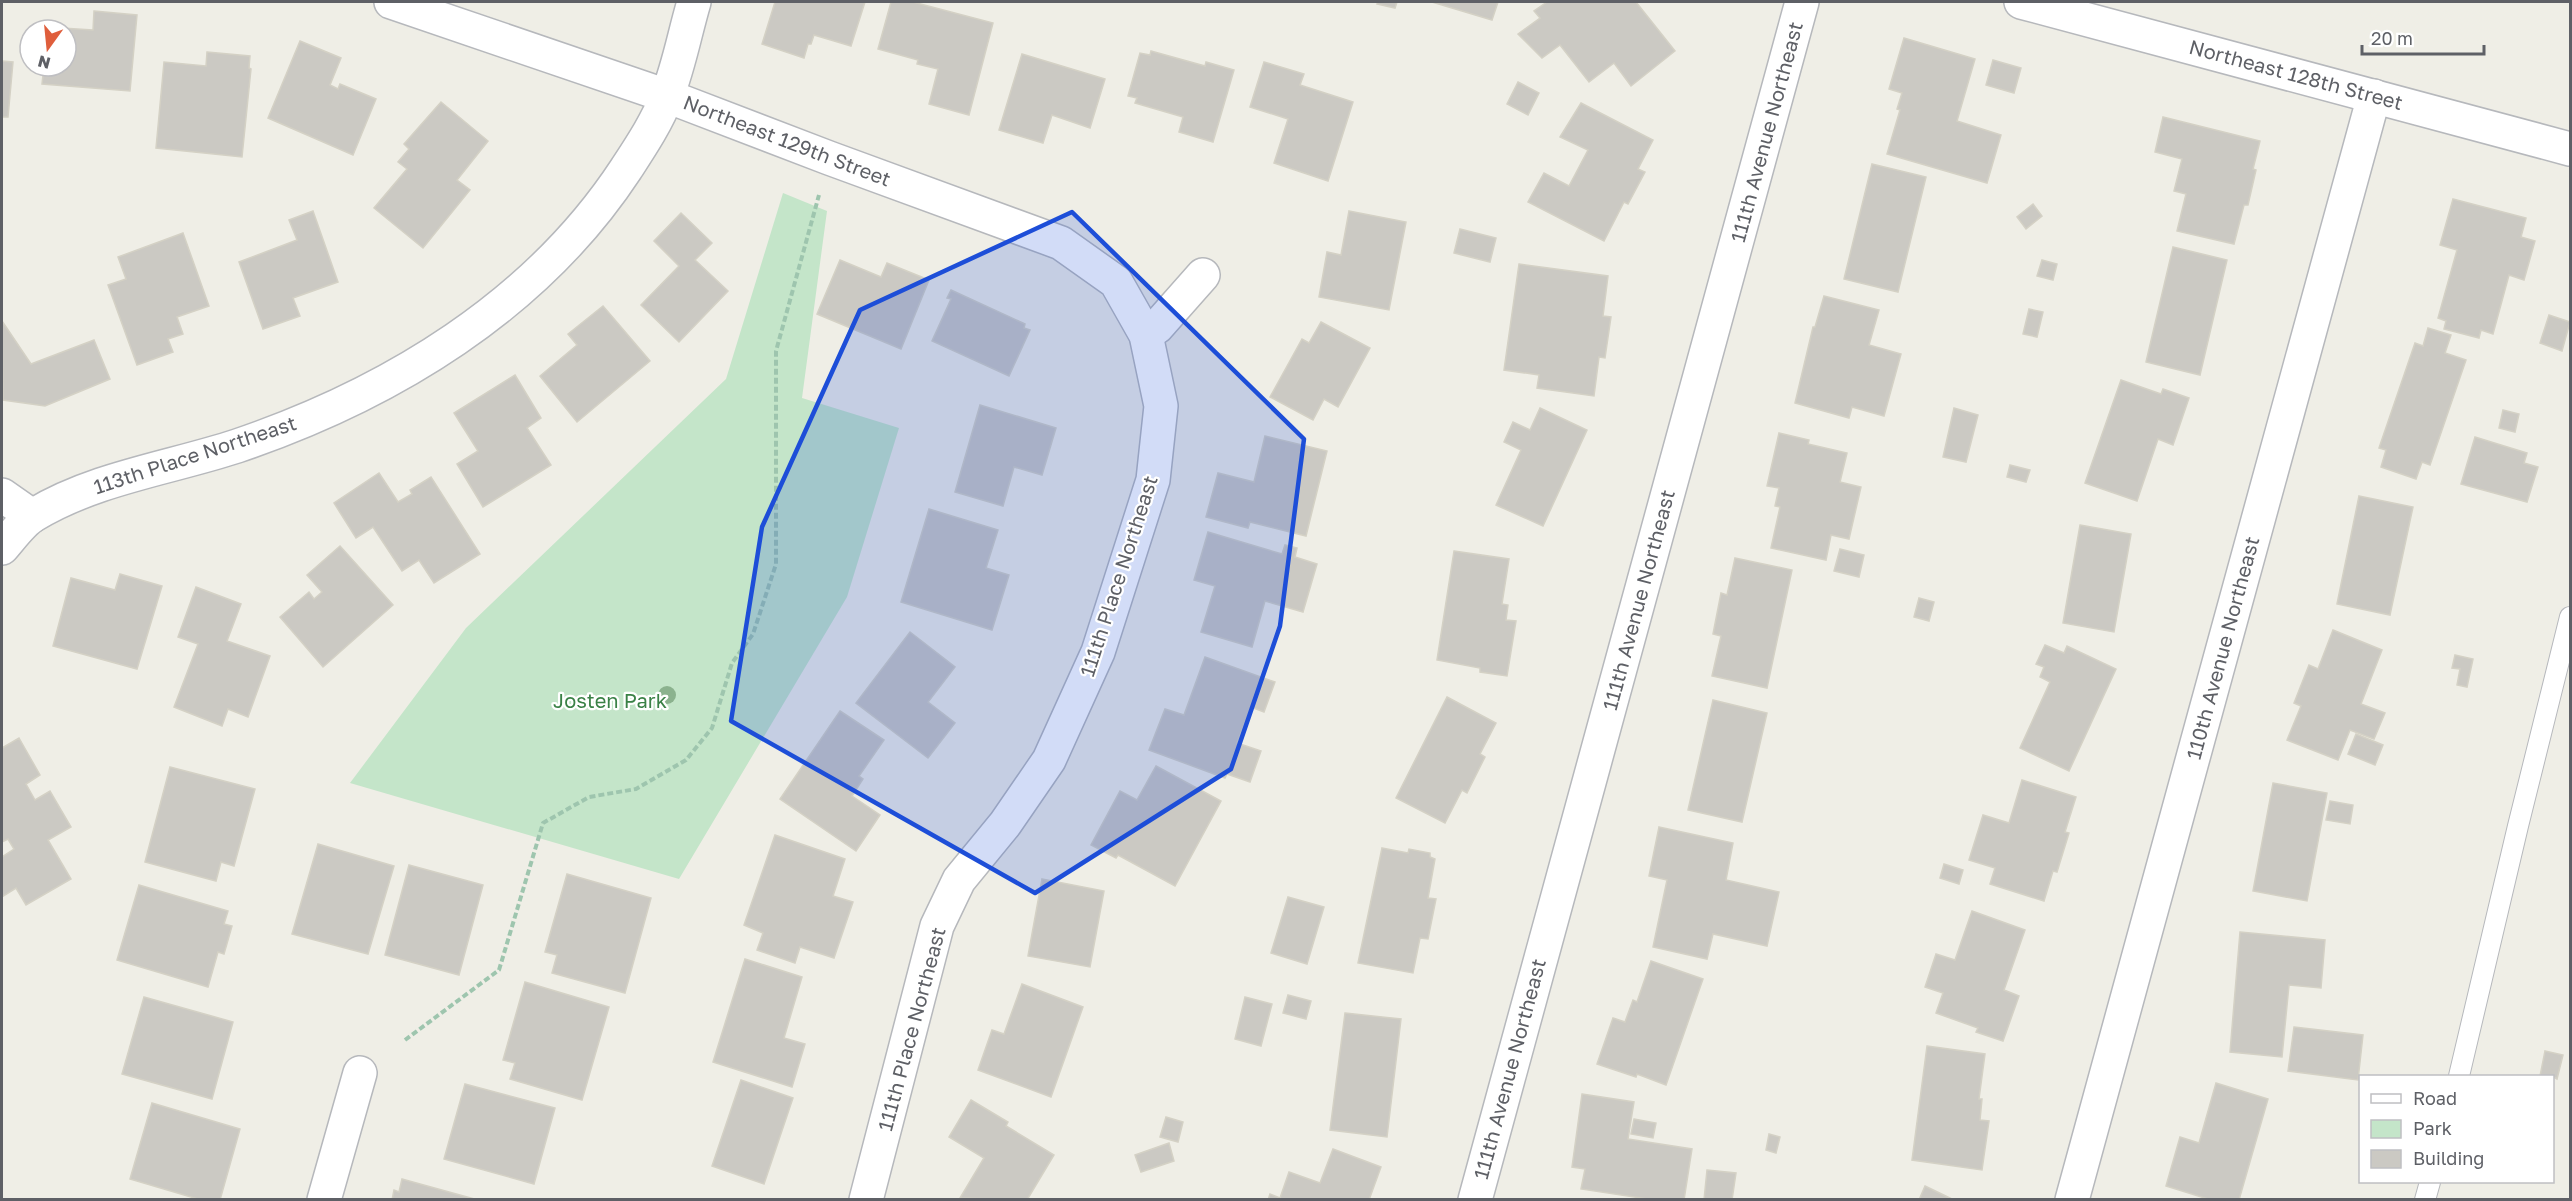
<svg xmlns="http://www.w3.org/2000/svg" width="2572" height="1201" font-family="'Golos Text',sans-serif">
	<rect width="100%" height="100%" fill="#efeee6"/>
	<!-- green -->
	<path fill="#c4e5c9" d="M783 193 827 211 802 398 899 428 847 597 679 879 350 783 466 628 726 379Z"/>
	<!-- building -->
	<g fill="#cbc9c3" stroke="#d4d1c5" stroke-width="1.5">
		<path d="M775 2H865L851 46 814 35 811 44H808L804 58 762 44Z"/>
		<path d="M891 2H913L993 23 969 115 929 104 938 69 917 64 918 60 878 49Z"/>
		<path d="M1378 2H1397L1395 8 1377 4Z"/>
		<path d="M1432 2H1498L1492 20Z"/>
		<path d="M1547 2H1636L1675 51 1631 86 1614 63 1589 82 1560 45 1542 58 1518 34 1540 18 1534 11Z"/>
		<path d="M94 11 137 15 130 91 42 84 44 66H66V30H47V27L93 30Z"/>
		<path d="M1904 38 1975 59 1957 121 2001 135 1987 183 1887 154 1900 110 1897 109 1902 93 1889 89Z"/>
		<path d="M300 41 341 58 330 85 338 89 340 84 376 99 353 155 268 118Z"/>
		<path d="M1151 51 1205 66 1206 62 1234 70 1213 142 1179 132 1183 117 1135 103 1137 98 1128 96 1140 53 1150 55Z"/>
		<path d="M207 52 250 56 249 68 251 69 242 157 156 148 164 62 206 66Z"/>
		<path d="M1022 54 1105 79 1090 128 1052 115 1043 143 999 130Z"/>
		<path d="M1993 60 2021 68 2014 93 1986 85Z"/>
		<path d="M2 61 13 62 8 117H2Z"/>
		<path d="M1264 62 1304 74 1300 85 1353 102 1328 181 1274 163 1288 119 1250 107Z"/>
		<path d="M1518 82 1539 93 1528 115 1507 104Z"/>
		<path d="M441 102 488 141 457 180 470 190 423 248 374 208 407 169 398 162 409 149 404 144Z"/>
		<path d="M1581 103 1653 140 1638 169 1645 172 1628 204 1624 202 1604 241 1528 202 1544 173 1569 186 1588 150 1560 137Z"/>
		<path d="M2163 117 2260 141 2253 169 2256 170 2248 205H2244L2234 244 2177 231 2186 194 2174 191 2182 159 2155 152Z"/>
		<path d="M1872 164 1926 177 1898 292 1844 279Z"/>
		<path d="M2453 199 2526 218 2521 237 2535 241 2524 280 2509 275 2493 334 2481 330 2479 338 2444 329 2446 321 2438 318 2457 250 2440 245Z"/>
		<path d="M2033 204 2042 216 2026 229 2017 217Z"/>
		<path d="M313 211 338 282 293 298 300 316 263 329 239 262 297 240 289 220Z"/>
		<path d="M1349 211 1406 222 1389 310 1319 297 1327 252 1341 255Z"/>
		<path d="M681 213 712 243 695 260 728 291 679 342 641 305 679 266 654 241Z"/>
		<path d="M1460 229 1496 238 1490 262 1454 253Z"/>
		<path d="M183 233 209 306 177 317 183 334 168 339 173 352 137 365 108 285 126 279 118 257Z"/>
		<path d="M2173 247 2227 260 2200 375 2146 362Z"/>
		<path d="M840 260 881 277 887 263 929 280 901 349 817 314Z"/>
		<path d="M2042 260 2057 264 2053 280 2037 276Z"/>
		<path d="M1519 264 1608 276 1603 316 1611 317 1605 358 1599 357 1594 396 1537 388 1539 375 1504 370Z"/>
		<path d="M951 290 1025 324 1024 328 1030 330 1009 376 932 341 951 299 947 298Z"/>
		<path d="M1824 296 1879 310 1869 345 1901 354 1884 416 1852 407 1849 418 1795 403 1813 327H1815Z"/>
		<path d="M603 306 650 361 577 422 540 376 577 345 568 334Z"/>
		<path d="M2029 309 2043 312 2037 337 2023 334Z"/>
		<path d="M2549 315 2570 322 2562 351 2540 343Z"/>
		<path d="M2 321 31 364 94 340 110 379 45 406 3 400Z"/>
		<path d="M1321 322 1370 348 1338 407 1324 399 1313 420 1270 397 1302 339 1309 343Z"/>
		<path d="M2428 328 2451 335 2445 353 2466 360 2430 465 2422 462 2416 479 2381 467 2386 450 2379 448 2415 343 2423 346Z"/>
		<path d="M515 375 541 418 527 428 551 465 483 507 457 464 478 451 454 413Z"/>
		<path d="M2121 380 2161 394 2163 389 2189 398 2173 445 2158 439 2137 501 2085 483Z"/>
		<path d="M980 405 1056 428 1042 475 1014 467 1003 506 955 492Z"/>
		<path d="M1540 408 1587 430 1543 526 1496 505 1521 450 1504 442 1513 422 1530 430Z"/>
		<path d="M1954 408 1978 415 1966 462 1943 457Z"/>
		<path d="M2503 410 2519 414 2515 432 2499 428Z"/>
		<path d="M1779 433 1809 440 1808 444 1847 453 1840 482 1861 487 1849 539 1831 535 1826 560 1771 548 1780 507 1775 506 1779 488 1767 486Z"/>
		<path d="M1265 436 1327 451 1306 536 1250 522 1248 528 1206 517 1218 473 1254 482Z"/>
		<path d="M2475 437 2527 453 2524 463 2538 467 2527 502 2461 484Z"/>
		<path d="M2010 465 2030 470 2026 482 2007 477Z"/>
		<path d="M379 473 398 502 412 494 410 490 431 477 480 554 434 583 419 560 402 571 373 527 356 538 334 503Z"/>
		<path d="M2359 496 2413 507 2390 615 2337 604Z"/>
		<path d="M929 509 998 530 986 568 1009 575 992 630 901 602Z"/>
		<path d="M2080 525 2131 534 2114 632 2063 623Z"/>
		<path d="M1208 532 1282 554 1285 545 1297 548 1295 557 1317 564 1303 612 1265 601 1252 647 1201 632 1215 586 1194 580Z"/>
		<path d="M340 546 393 605 323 667 280 617 309 592 314 599 322 592 307 575Z"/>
		<path d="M1840 549 1864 555 1859 577 1834 571Z"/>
		<path d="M1454 551 1509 559 1502 604 1508 605 1506 620 1516 621 1507 676 1480 672V668L1437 660Z"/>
		<path d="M1735 558 1792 570 1767 688 1712 676 1721 636 1713 634 1721 593 1727 595Z"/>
		<path d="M120 574 162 586 137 669 53 646 71 578 115 590Z"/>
		<path d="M196 587 241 604 227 641 270 656 248 717 228 709 222 726 174 707 198 644 178 637Z"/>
		<path d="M1919 598 1934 602 1929 621 1914 617Z"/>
		<path d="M2333 630 2382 650 2361 704 2385 713 2374 739 2350 730 2338 760 2287 740 2301 706 2294 703 2309 665 2318 669Z"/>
		<path d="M910 632 955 667 928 702 955 723 928 758 856 703Z"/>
		<path d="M2045 645 2064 653 2067 646 2116 669 2069 771 2020 748 2050 682 2040 677 2044 667 2036 664Z"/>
		<path d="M2455 655 2473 659 2467 687 2457 685 2460 669 2452 668Z"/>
		<path d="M1205 657 1275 682 1264 712 1251 707 1237 743 1261 751 1250 782 1227 774 1225 778 1149 750 1165 709 1184 715Z"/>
		<path d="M1447 697 1496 723 1480 754 1485 757 1467 793 1462 790 1445 823 1396 798Z"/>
		<path d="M1713 700 1767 713 1742 822 1688 810Z"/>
		<path d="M840 711 884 740 859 776 863 779 852 796 880 815 856 851 780 799Z"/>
		<path d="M2356 734 2383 745 2375 765 2348 754Z"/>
		<path d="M19 738 40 775 26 784 35 800 50 791 71 827 48 840 71 879 26 905 16 888 2 897V857L14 849 8 839 2 842V748Z"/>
		<path d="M1156 766 1221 801 1175 886 1118 855 1116 858 1091 845 1120 791 1137 800Z"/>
		<path d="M170 767 255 789 234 866 221 862 216 881 145 862Z"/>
		<path d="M2022 780 2076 797 2065 832 2069 833 2057 872 2053 871 2044 901 1990 884 1995 868 1969 860 1983 815 2009 823Z"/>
		<path d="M2273 783 2327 793 2307 901 2253 891Z"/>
		<path d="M2330 801 2353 805 2350 824 2326 820Z"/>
		<path d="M1659 827 1733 843 1726 880 1779 892 1767 946 1713 934 1707 959 1653 947 1667 880 1649 876Z"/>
		<path d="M775 835 845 859 833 896 853 902 834 958 800 947 795 963 757 950 763 933 744 925Z"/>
		<path d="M318 844 394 866 368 954 292 934Z"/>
		<path d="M1382 848 1408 853 1409 849 1430 853V857L1435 859 1428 898 1436 899 1428 939 1420 938 1413 973 1358 963Z"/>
		<path d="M1944 864 1963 870 1959 884 1940 878Z"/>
		<path d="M409 865 483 885 459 975 385 955Z"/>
		<path d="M567 874 651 898 625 993 552 973 557 955 545 952Z"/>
		<path d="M1042 879 1104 891 1090 967 1028 956Z"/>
		<path d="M139 885 228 911 224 924 232 926 224 954 218 952 208 987 117 960Z"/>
		<path d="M1288 897 1324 907 1307 964 1271 953Z"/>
		<path d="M1972 911 2025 930 2004 990 2019 996 2003 1041 1976 1032 1978 1028 1936 1013 1943 993 1925 987 1936 954 1955 960Z"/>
		<path d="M2240 932 2325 940 2321 988 2289 985 2282 1057 2230 1052Z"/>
		<path d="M745 959 802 977 784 1038 805 1044 792 1087 713 1062Z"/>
		<path d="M1651 961 1703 979 1666 1085 1637 1074 1636 1077 1597 1064 1613 1018 1625 1022 1633 1000 1637 1002Z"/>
		<path d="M525 982 609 1007 582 1100 510 1079 515 1063 503 1060Z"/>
		<path d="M1022 984 1083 1007 1051 1097 978 1070 992 1030 1004 1034Z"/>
		<path d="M1288 995 1311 1001 1306 1019 1283 1013Z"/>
		<path d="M144 997 233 1022 212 1099 122 1074Z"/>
		<path d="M1245 997 1272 1004 1261 1046 1235 1039Z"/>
		<path d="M1345 1013 1401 1019 1387 1137 1330 1130Z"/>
		<path d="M2294 1027 2363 1035 2358 1080 2288 1071Z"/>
		<path d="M1927 1046 1985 1054 1979 1099H1982L1980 1120 1989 1121 1982 1170 1912 1160Z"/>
		<path d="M2545 1051 2563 1055 2557 1079 2552 1076H2540Z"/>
		<path d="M741 1080 793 1098 764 1184 712 1166Z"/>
		<path d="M2216 1083 2268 1099 2239 1200H2211L2166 1186 2180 1137 2199 1143Z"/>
		<path d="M465 1084 555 1108 534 1184 444 1159Z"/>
		<path d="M1582 1094 1634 1102 1628 1139 1692 1149 1684 1200H1654L1581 1189 1585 1169 1572 1167Z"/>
		<path d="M971 1100 1008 1122 1006 1126 1054 1155 1027 1200 960 1198 984 1158 949 1137Z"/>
		<path d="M152 1103 240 1129 220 1200H201L130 1179Z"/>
		<path d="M1166 1117 1183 1122 1178 1142 1160 1137Z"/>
		<path d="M1634 1119 1656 1123 1653 1138 1631 1134Z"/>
		<path d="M1769 1134 1780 1137 1776 1153 1766 1150Z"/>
		<path d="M1169 1143 1174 1161 1141 1172 1135 1155Z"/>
		<path d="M1333 1149 1381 1167 1369 1200H1268L1270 1194 1280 1198 1289 1172 1320 1183Z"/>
		<path d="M1707 1170 1736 1173 1732 1200H1704Z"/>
		<path d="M402 1179 478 1200H392L394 1190 399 1192Z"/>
		<path d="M1925 1186 1954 1200H1919Z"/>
	</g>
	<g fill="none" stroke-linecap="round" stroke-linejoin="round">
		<defs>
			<g id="lane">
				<path d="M2459 1076 2518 826 2570 617"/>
				<path d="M2425 1200 2430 1182"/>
			</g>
			<g id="street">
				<path d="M391 2 667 96 829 158 1061 243 1116 282 1146 335 1161 406 1153 480 1098 652 1049 760 1005 824 959 880 937 926 866 1200"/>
				<path d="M2021 2 2570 149"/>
				<path d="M1146 335 1157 327 1203 275"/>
				<path d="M2 495 32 516"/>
				<path d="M2 548C11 538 22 522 34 515 95 478 170 468 237 446 390 394 536 306 626 169 641 146 657 122 667 96 679 66 685 32 694 2"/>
				<path d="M324 1200 360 1073"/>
				<path d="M1475 1200 1802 2"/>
				<path d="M2072 1200 2374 96"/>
			</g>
		</defs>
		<!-- lane casing -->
		<use href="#lane" stroke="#b6b8bc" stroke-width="22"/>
		<!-- street casing -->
		<use href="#street" stroke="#b6b8bc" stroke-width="36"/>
		<!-- path -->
		<path stroke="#9ec5ae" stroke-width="4" stroke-dasharray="6 3" stroke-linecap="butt" d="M405 1040 499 970 543 823 589 797 636 789 686 760 712 728 732 663 753 634 776 564V351L819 195"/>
		<!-- lane -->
		<use href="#lane" stroke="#fff" stroke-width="20"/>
		<!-- street -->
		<use href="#street" stroke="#fff" stroke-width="33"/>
	</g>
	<!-- trees -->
	<circle fill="#8bb28e" cx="667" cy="695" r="9"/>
	<!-- marked area -->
	<path fill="#1d4ed8" fill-opacity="0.2" stroke="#1d4ed8" stroke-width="4.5" stroke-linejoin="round" d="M1072 212 1304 439 1280 626 1231 769 1035 893 731 721 762 527 860 310Z"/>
	<g text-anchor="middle" stroke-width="4.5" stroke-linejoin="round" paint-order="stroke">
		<!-- street labels -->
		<g font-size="20" fill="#5e6066" stroke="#fff">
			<text transform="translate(2296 75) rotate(15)" y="7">Northeast 128th Street</text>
			<text transform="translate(1767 132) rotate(-75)" y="7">111th Avenue Northeast</text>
			<text transform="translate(787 141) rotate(21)" y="7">Northeast 129th Street</text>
			<text transform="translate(195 455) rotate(-18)" y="7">113th Place Northeast</text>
			<text transform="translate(1119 576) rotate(-72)" y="7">111th Place Northeast</text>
			<text transform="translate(1639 600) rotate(-75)" y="7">111th Avenue Northeast</text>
			<text transform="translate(2223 648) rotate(-75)" y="7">110th Avenue Northeast</text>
			<text transform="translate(912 1029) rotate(-75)" y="7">111th Place Northeast</text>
			<text transform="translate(1510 1069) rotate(-75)" y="7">111th Avenue Northeast</text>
		</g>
		<!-- park labels -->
		<g font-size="20" fill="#3a8146" stroke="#fff">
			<text x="610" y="708">Josten Park</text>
		</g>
	</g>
	<!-- border -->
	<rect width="2572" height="1201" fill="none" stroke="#5e6066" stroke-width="6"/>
	<!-- legend -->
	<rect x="2359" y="1075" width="195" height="108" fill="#ffffff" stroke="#bfbfc2" stroke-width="1.5"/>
	<rect x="2371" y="1094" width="30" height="9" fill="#ffffff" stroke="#bfbfc2" stroke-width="1.5"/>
	<text x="2413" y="1105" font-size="18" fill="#5e6066">Road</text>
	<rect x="2371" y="1120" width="30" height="18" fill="#c4e5c9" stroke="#bfbfc2" stroke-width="1.5"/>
	<text x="2413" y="1135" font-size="18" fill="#5e6066">Park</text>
	<rect x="2371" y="1150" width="30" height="18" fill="#cbc9c3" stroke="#bfbfc2" stroke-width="1.5"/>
	<text x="2413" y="1165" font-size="18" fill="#5e6066">Building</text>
	<!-- north arrow -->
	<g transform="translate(48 48) rotate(195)"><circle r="28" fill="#ffffff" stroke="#bfbfc2" stroke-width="1.5"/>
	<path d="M0-4.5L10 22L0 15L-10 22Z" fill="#df5e3c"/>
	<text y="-9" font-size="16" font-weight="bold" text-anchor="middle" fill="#5e6066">N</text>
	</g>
	<!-- scale -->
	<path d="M2362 45v9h122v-9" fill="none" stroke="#5e6066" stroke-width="3"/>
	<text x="2371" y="45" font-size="18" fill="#5e6066" stroke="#ffffff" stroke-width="4.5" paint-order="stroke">20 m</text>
</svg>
